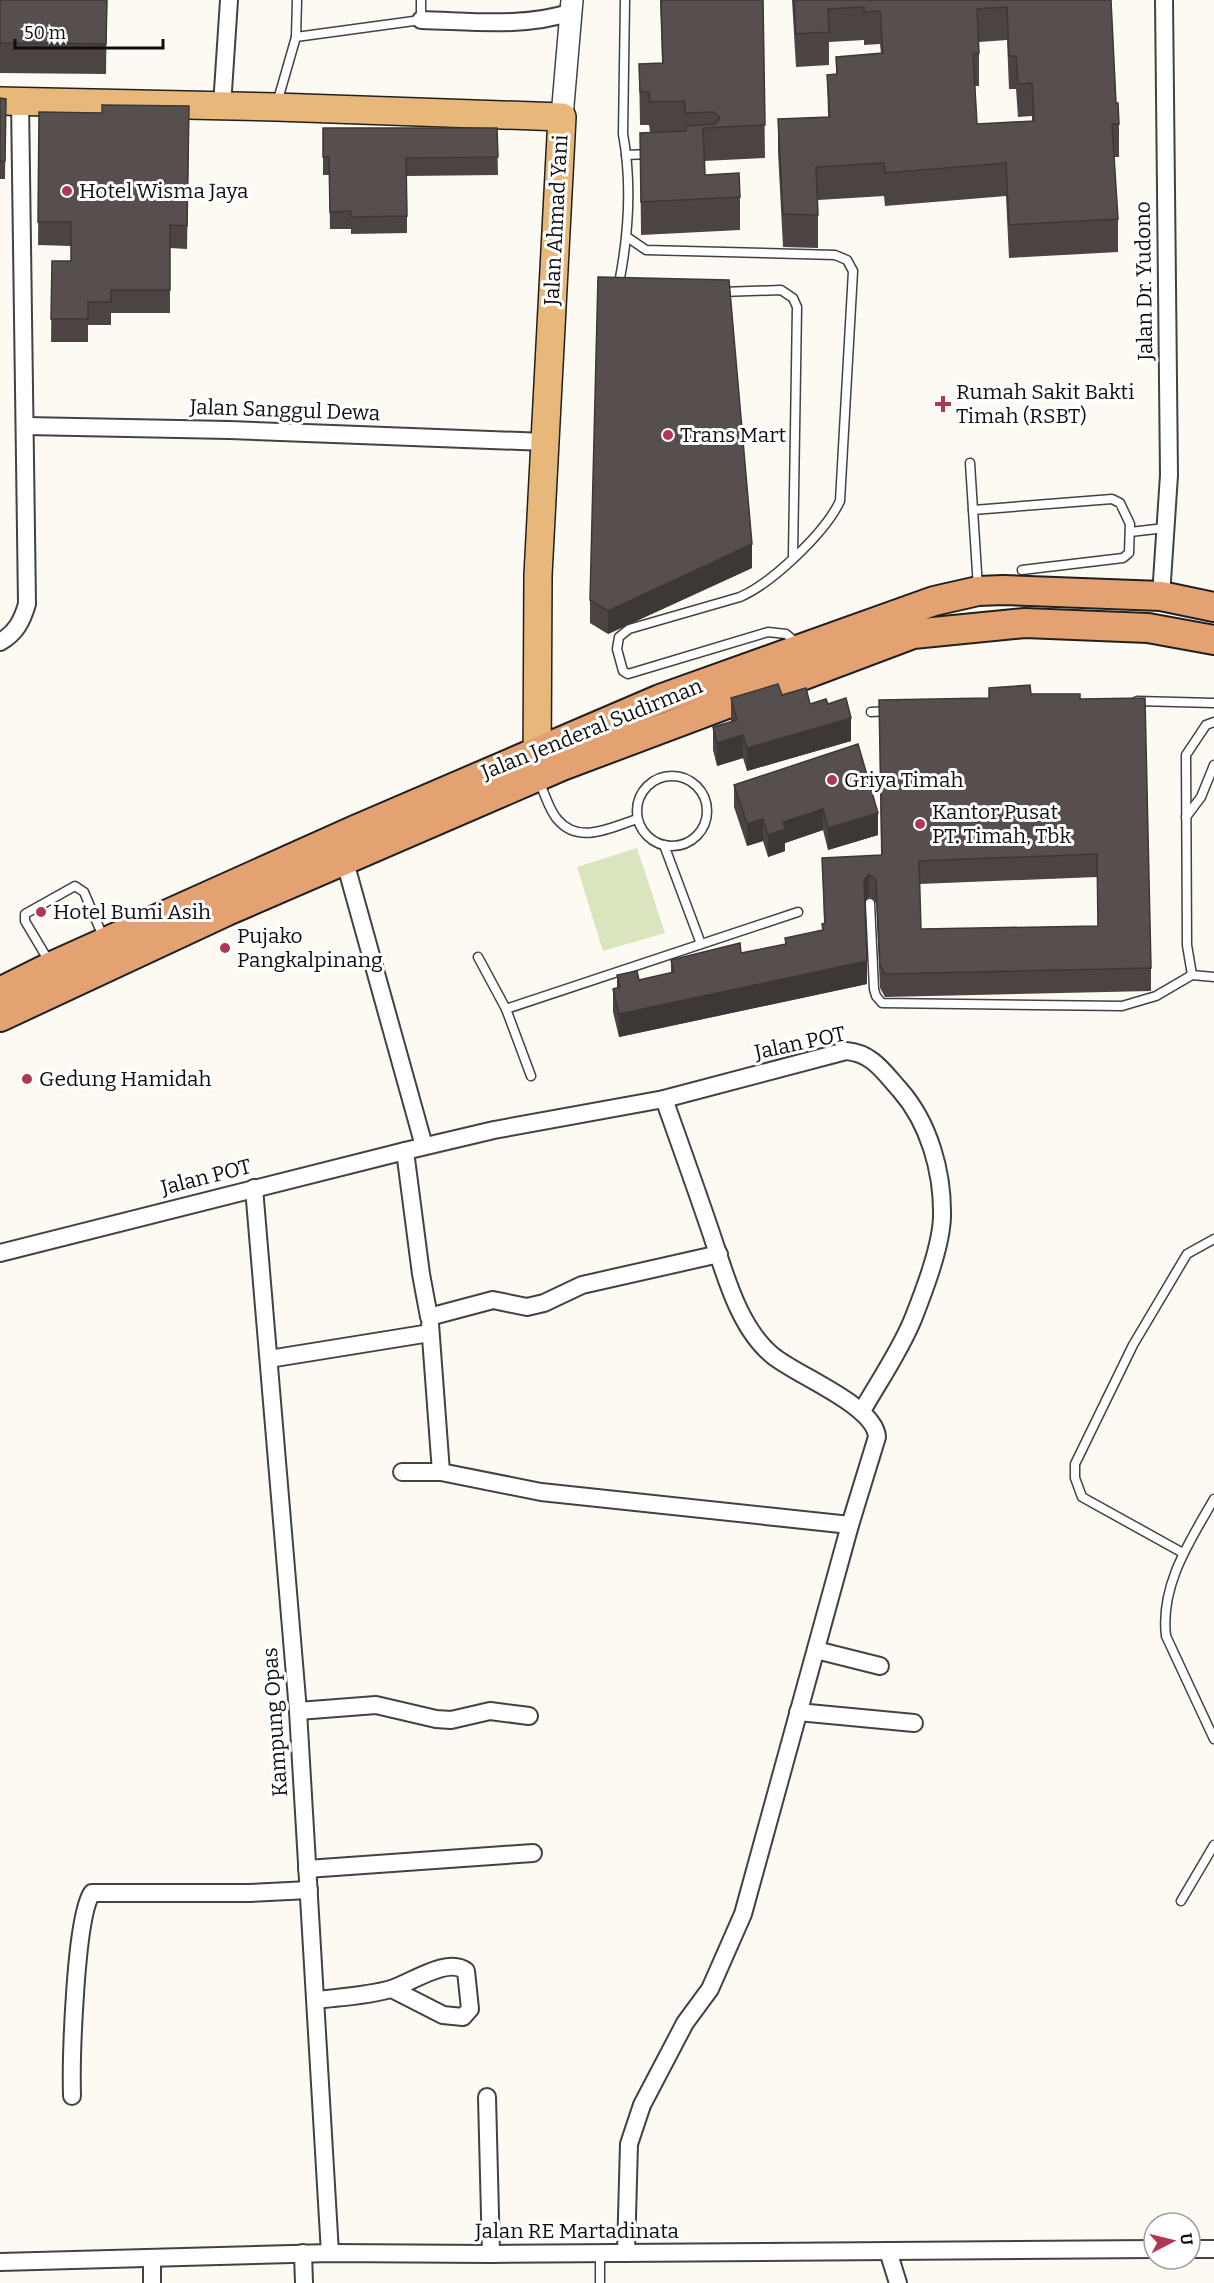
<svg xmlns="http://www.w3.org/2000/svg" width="1214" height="2283" font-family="Bitter,serif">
	<rect width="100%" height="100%" fill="#fdfaf3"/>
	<!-- green -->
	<path fill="#dae5c0" d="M637 848 665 933 603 951 577 867Z"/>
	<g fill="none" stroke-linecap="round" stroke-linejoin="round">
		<defs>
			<g id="service">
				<path d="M296 37 421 20V0"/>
				<path d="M277 103 296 37 297 0"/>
				<path d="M626 155 650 154"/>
				<path d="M627 237 646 250 835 255 847 260 853 271 840 501C825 533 772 583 740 597L629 629 619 637 617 649 623 671 628 674 768 632 786 634 797 643"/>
				<path d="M623 286 620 278C629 230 632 183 623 134L625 0"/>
				<path d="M721 292 781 290 793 298 797 307 793 556"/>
				<path d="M970 463 978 588"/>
				<path d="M973 510 1112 499 1120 503 1130 524 1129 553 1123 558 1022 570"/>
				<path d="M1130 532 1165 528"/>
				<path d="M1137 701 1214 703"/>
				<path d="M871 712 890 711"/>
				<path d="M1214 722 1206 725 1186 755 1187 945 1192 975 1214 977"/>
				<circle cx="672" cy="811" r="35"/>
				<path d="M539 782C545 793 549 811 558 820 579 845 612 827 637 819"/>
				<path d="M1186 817 1201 797 1214 765"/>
				<path d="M664 845 701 944"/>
				<path d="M870 903 874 989 876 996 882 1003 1122 1006 1156 996 1192 975"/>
				<path d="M478 957 506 1009 531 1076"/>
				<path d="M50 963 25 921V914L75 886 84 892 104 939"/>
				<path d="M506 1009 798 912"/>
				<path d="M1214 1499C1190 1541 1160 1585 1166 1636L1214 1739"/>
				<path d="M1183 1553 1082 1497 1075 1478V1464L1133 1345 1187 1254 1214 1239"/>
				<path d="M1181 1901 1214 1845"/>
				<path d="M600 2252V2283"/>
			</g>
			<g id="minor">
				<path d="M421 20C471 21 523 28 572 12"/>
				<path d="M222 106 229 0"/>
				<path d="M25 426 229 430 545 442"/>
				<path d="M1161 596 1169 475 1164 0"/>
				<path d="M0 642C16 633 22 621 27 604L20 101"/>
				<path d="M345 862 424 1146"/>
				<path d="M405 1151 421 1274 429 1317 493 1300 527 1307 544 1303 582 1285 719 1254"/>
				<path d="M254 1188 298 1711 330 2253"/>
				<path d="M0 1253 405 1151 494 1130 664 1099 846 1051C872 1053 883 1071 900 1090 929 1123 943 1172 942 1217 941 1247 924 1291 913 1319 900 1351 879 1381 862 1411"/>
				<path d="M430 1324 441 1472"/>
				<path d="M269 1359 430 1333"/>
				<path d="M402 1472H441L541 1492 850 1525"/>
				<path d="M816 1650 880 1666"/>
				<path d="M298 1711 376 1705 436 1719 451 1720 490 1711 529 1716"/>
				<path d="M798 1712 914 1723"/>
				<path d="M307 1869 533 1853"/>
				<path d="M316 2000C340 1997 367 1996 391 1989 409 1984 448 1956 466 1971L470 2009 463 2017 443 2015 392 1989"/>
				<path d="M72 2096C71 2061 75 1917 92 1893H249L309 1890"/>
				<path d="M487 2097 491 2254"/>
				<path d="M1190 2249H1214"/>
				<path d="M888 2251 898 2283"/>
				<path d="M303 2253 304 2283"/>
				<path d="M626 2253 629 2144 642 2105 685 2023 710 1989 743 1914 850 1525 877 1437C875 1405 795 1375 772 1355 736 1325 723 1266 708 1224 694 1183 679 1141 664 1099"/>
				<path d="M152 2259V2283"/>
				<path d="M0 2262 330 2253 491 2254 1154 2249"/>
			</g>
			<path id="tertiary" d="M562 117 572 0"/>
			<path id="primary" d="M0 101 276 107 562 117 538 575 537 772"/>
			<g id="trunk">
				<path d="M0 992 52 966 355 830 660 699 934 601 978 591 1003 590 1161 596 1214 607"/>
				<path d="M0 1017 227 911 562 766 913 634 1025 623 1148 628 1214 640"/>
			</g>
		</defs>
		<!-- service casing -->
		<use href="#service" stroke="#424242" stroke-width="11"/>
		<!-- minor casing -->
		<use href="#minor" stroke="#424242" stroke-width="20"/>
		<!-- tertiary casing -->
		<use href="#tertiary" stroke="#424242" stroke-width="24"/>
		<!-- primary casing -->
		<use href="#primary" stroke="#202020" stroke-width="30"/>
		<!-- trunk casing -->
		<use href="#trunk" stroke="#202020" stroke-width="32"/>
		<!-- service -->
		<use href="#service" stroke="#fff" stroke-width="8"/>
		<!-- minor -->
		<use href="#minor" stroke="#fff" stroke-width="16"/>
		<!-- tertiary -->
		<use href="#tertiary" stroke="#fff" stroke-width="21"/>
		<!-- primary -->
		<use href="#primary" stroke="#e7b879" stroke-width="27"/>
		<!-- trunk -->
		<use href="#trunk" stroke="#e4a272" stroke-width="28"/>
	</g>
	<!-- wall -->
	<g fill="#4b4442" fill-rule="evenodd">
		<path d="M0 0H107L106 74 0 73Z"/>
		<path d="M660 0H763L765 158 704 161 705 175 740 197V230L641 235 640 133 650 132 649 125H640L639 64 662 63Z"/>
		<path d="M792 0H1111L1116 103 1119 124V157H1114L1118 219V252L1009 258 1006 196 885 206 884 196 818 200V248L783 247 778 152V119L828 117 827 75 836 74V57L881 54 880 44 864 45V40L829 42V65L796 67ZM1007 40 1009 89H1016L1018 117 1032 116V121L977 124 975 86H979V42Z"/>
		<path d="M0 98 6 99 5 179H0Z"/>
		<path d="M39 112 189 130 187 249 170 248V313H111V325H88V342H51L52 261H71V246L38 245Z"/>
		<path d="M323 128H497L498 175 407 176V233L351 234V229H330L329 175H323Z"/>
		<path d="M752 568 608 634 590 623V600Z"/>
		<path d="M1031 694 1080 699 1151 968V991L885 997 880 988 876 903 869 897 865 902 867 984 619 1037 613 1012V989L617 988V975L639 980 671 973V960L741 953 785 944V938L822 930V924L824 923 822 858 881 855 879 700 989 698ZM1097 877 1098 926 921 929 919 884Z"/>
		<path d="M782 695 810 704H828L851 741 747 771 743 758 717 766 713 750V727L731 722V698Z"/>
		<path d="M858 744 878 835 828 850 823 830 785 843V851L768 857 763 841 747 846 734 807V785Z"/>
	</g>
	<!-- shaded-wall -->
	<g fill="#3d3736">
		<path d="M752 544V568L608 634V611Z"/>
		<path d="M851 718V741L747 771V748Z"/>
		<path d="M743 735V758L717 766V743Z"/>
		<path d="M823 809V830L785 843V851L768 857V835L783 822Z"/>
		<path d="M878 813V835L828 850V828Z"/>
		<path d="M763 819V841L747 846V824Z"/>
		<path d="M869 874V897L864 903V880Z"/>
		<path d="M867 961V984L619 1037V1014Z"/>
	</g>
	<!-- building -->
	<g fill="#574f4d" stroke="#3d3736" stroke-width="1.5" fill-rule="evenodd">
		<path d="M0 0H107L106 44 0 43Z"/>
		<path d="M661 0H763L765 125 703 128 705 175 739 173 740 197 641 202 640 133 686 131V126L715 124 720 118 714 112 685 113V101L650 102 649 92H640L639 64 663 63Z"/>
		<path d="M794 0H1111L1116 103H1118L1119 124H1112L1118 219 1009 225 1006 163 885 173 884 163 816 167 818 215 783 214 778 119 830 117 827 75 837 74 836 57 883 53 880 11 864 12V7L828 9 829 32 796 34ZM1007 7 1009 56H1016L1018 84 1032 83 1034 121 977 124 973 54 979 53 977 9Z"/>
		<path d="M0 98 6 99 5 161H0Z"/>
		<path d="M102 105 189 106 187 226 170 225V290H111V302H88V319H51L52 261H71V222H38L39 112 102 113Z"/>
		<path d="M323 128H497L498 157 406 158 407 216 351 217V211L330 212 329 157H323Z"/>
		<path d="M598 277 729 280 752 544 608 611 590 600Z"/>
		<path d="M778 684 782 695 806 688 810 704 826 699 828 704 846 698 851 718 747 748 743 735 717 743 713 727 737 720 731 698Z"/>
		<path d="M1030 685 1031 694H1080V699L1145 698 1151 968 885 974 880 965 876 880 869 874 864 880 867 961 619 1014 613 989 620 987 617 975 637 971 639 980 674 972 671 960 740 943 741 953 786 944 785 938 823 930 822 924 825 923 822 858 882 855 879 700 989 698V688ZM1097 854 1098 926 921 929 919 861Z"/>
		<path d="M858 744 878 813 828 828 823 809 783 822 785 829 768 835 763 819 747 824 734 785Z"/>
	</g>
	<!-- markers -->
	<g fill="#af3854" stroke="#fff" stroke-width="2">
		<circle cx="67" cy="191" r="6"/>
		<path d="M940 395h6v6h6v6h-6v6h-6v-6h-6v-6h6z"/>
		<circle cx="668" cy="435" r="6"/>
		<circle cx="832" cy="780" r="6"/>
		<circle cx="920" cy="824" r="6"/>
		<circle cx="41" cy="912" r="6"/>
		<circle cx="225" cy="948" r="6"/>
		<circle cx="27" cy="1079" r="6"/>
	</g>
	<g text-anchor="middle" stroke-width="6" stroke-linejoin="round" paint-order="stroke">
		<!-- poi labels -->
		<g font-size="21" fill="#0f0f0f" stroke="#fff" text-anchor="start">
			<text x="79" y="198">Hotel Wisma Jaya</text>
			<text x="956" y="399">Rumah Sakit Bakti<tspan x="956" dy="24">Timah (RSBT)</tspan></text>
			<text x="680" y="442">Trans Mart</text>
			<text x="844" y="787">Griya Timah</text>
			<text x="932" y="819">Kantor Pusat<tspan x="932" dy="24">PT. Timah, Tbk</tspan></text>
			<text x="53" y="919">Hotel Bumi Asih</text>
			<text x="237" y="943">Pujako<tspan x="237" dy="24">Pangkalpinang</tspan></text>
			<text x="39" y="1086">Gedung Hamidah</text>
		</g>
		<!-- street labels -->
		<g font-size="21" fill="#0f0f0f" stroke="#fff">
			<text transform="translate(556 220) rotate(-87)" y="7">Jalan Ahmad Yani</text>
			<text transform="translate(1144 281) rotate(-91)" y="7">Jalan Dr. Yudono</text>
			<text transform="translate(285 410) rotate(2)" y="7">Jalan Sanggul Dewa</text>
			<text transform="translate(592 729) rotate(-22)" y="7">Jalan Jenderal Sudirman</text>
			<text transform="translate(800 1043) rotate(-12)" y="7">Jalan POT</text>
			<text transform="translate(206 1177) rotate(-14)" y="7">Jalan POT</text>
			<text transform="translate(275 1722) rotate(-94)" y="7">Kampung Opas</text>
			<text x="577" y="2238">Jalan RE Martadinata</text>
		</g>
	</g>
	<!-- north arrow -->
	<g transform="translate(1172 2241) rotate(83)"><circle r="28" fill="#ffffff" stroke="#9f9f9f" stroke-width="1.5"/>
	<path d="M0-4.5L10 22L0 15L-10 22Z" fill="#af3854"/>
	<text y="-9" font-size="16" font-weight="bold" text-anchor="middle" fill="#0f0f0f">U</text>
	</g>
	<!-- scale -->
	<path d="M15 39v9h148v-9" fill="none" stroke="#0f0f0f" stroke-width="3"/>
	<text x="24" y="39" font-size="18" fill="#0f0f0f" stroke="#ffffff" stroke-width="4.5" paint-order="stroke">50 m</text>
</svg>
